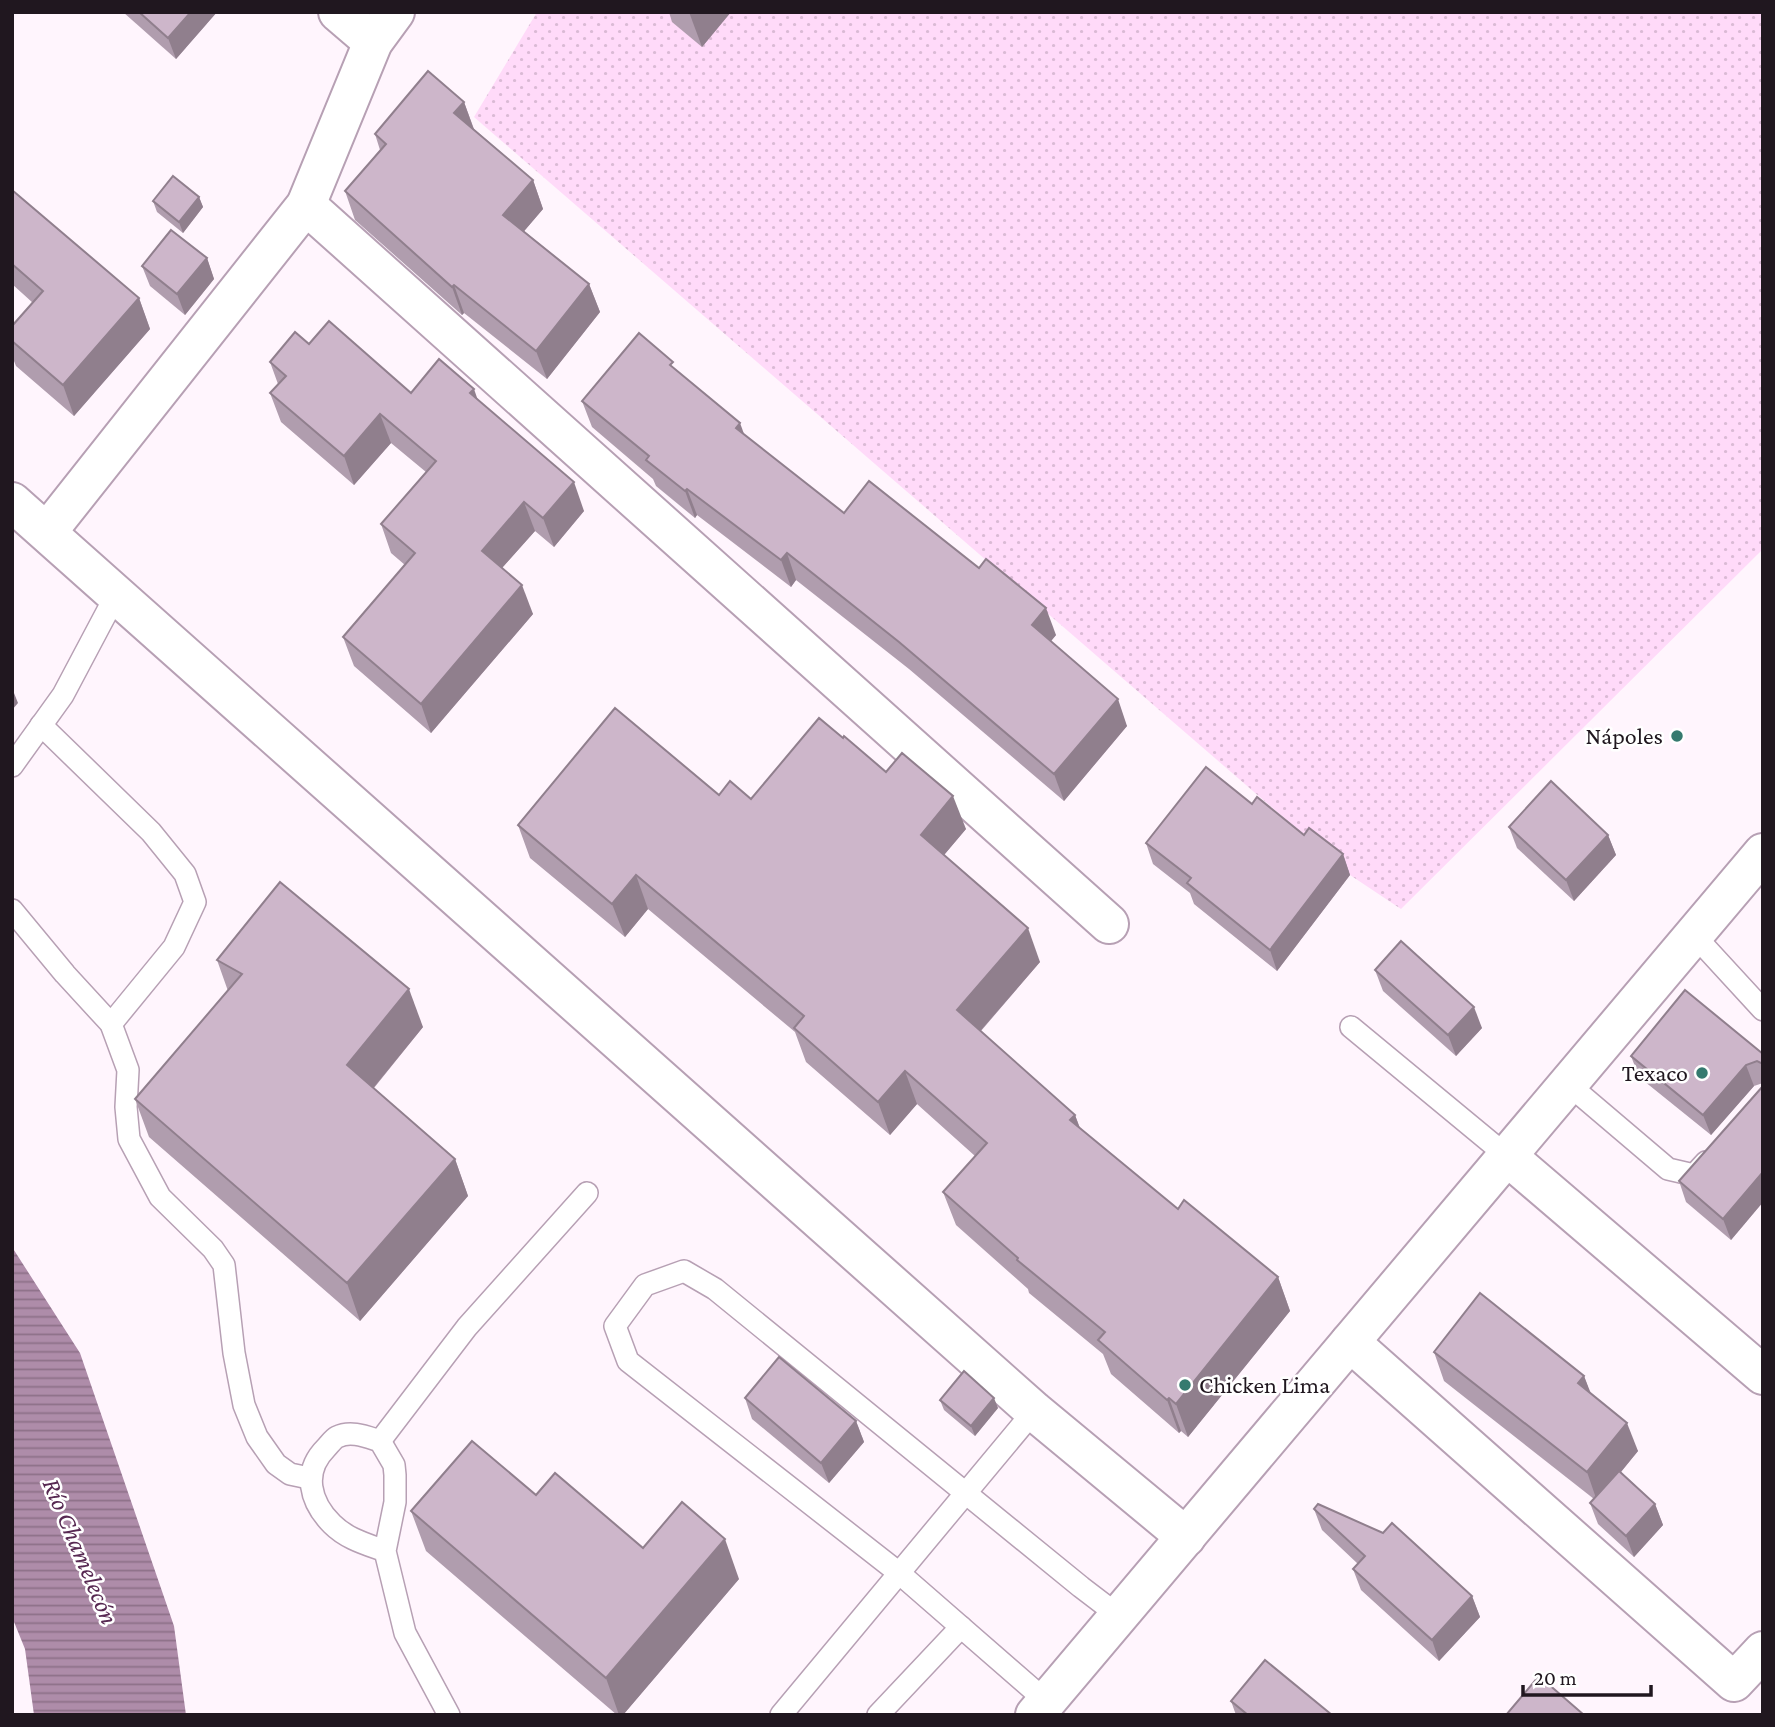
<svg xmlns="http://www.w3.org/2000/svg" width="1775" height="1727" font-family="'Crimson Pro',serif">
	<defs>
		<pattern id="grass-dots" width="8" height="8" patternUnits="userSpaceOnUse" patternTransform="scale(1.75)"><rect width="8" height="8" fill="#ffdaf9"/><path d="M2 2h.1M6 6h.1" fill="none" stroke="#dabad5" stroke-width="1.8" stroke-linecap="round"/></pattern>
		<pattern id="water-rules" width="6" height="5" patternUnits="userSpaceOnUse" patternTransform="scale(1.75)"><rect width="6" height="5" fill="#ae8ca9"/><path d="M0 2.5h6" fill="none" stroke="#8d7189"/></pattern>
	</defs>
	<rect width="100%" height="100%" fill="#fff5fd"/>
	<!-- grass -->
	<path fill="url(#grass-dots)" d="M537 12H1763V549L1401 909 1350 875 474 117Z"/>
	<!-- water -->
	<path fill="url(#water-rules)" d="M12 1247 80 1353 174 1626 186 1715H34L25 1649 12 1617Z"/>
	<g fill="none" stroke-linecap="round" stroke-linejoin="round">
		<defs>
			<g id="service">
				<path d="M41 725 151 832 185 874 195 902 174 947 111 1024"/>
				<path d="M12 766 63 695 117 593"/>
				<path d="M12 910 65 974 111 1024 128 1070 126 1107 129 1139 160 1197 213 1249 224 1265 234 1353 244 1405 257 1437 276 1464 290 1474 309 1478"/>
				<path d="M1694 935 1763 1010"/>
				<path d="M1351 1027 1507 1156"/>
				<path d="M1568 1084 1668 1169 1694 1175 1706 1162"/>
				<path d="M380 1441 467 1327 587 1193"/>
				<path d="M385 1551C366 1544 347 1539 332 1524 310 1502 302 1472 326 1448 329 1445 333 1439 337 1437 351 1430 367 1437 380 1441L394 1465 395 1475V1502L385 1551 405 1633 449 1715"/>
				<path d="M1046 1701 899 1573 628 1361 615 1326 645 1285 684 1271 715 1289 1081 1587 1119 1616"/>
				<path d="M781 1715 1034 1411"/>
				<path d="M878 1715 961 1627"/>
			</g>
			<g id="minor">
				<path d="M338 12 373 42"/>
				<path d="M306 205 1109 924"/>
				<path d="M12 502 1034 1411 1186 1537"/>
				<path d="M47 532 306 205 373 42 395 12"/>
				<path d="M1507 1156 1763 1375"/>
				<path d="M1350 1342 1734 1682 1763 1651"/>
			</g>
			<path id="tertiary" d="M1035 1715 1763 853"/>
		</defs>
		<!-- service casing -->
		<use href="#service" stroke="#b7a0b4" stroke-width="24"/>
		<!-- minor casing -->
		<use href="#minor" stroke="#b7a0b4" stroke-width="42"/>
		<!-- tertiary casing -->
		<use href="#tertiary" stroke="#b7a0b4" stroke-width="42"/>
		<!-- service -->
		<use href="#service" stroke="#fff" stroke-width="21"/>
		<!-- minor -->
		<use href="#minor" stroke="#fff" stroke-width="38"/>
		<!-- tertiary -->
		<use href="#tertiary" stroke="#fff" stroke-width="38"/>
	</g>
	<!-- wall -->
	<g fill="#b09dae">
		<path d="M123 12H217L176 59Z"/>
		<path d="M669 12H731L702 47 672 22Z"/>
		<path d="M464 102 474 129 533 180 543 209 524 231 589 284 600 312 547 379 464 313 462 315 355 220 345 191 380 150 375 134Z"/>
		<path d="M12 190 139 298 150 329 74 416 16 366 12 356V326L33 303 12 284Z"/>
		<path d="M199 197 203 207 183 233 157 212 153 201Z"/>
		<path d="M207 258 214 279 185 315 150 286 142 266Z"/>
		<path d="M309 344 411 393 478 400 584 511 554 547 535 531 502 568 533 614 431 733 354 666 343 637 405 565 391 553 381 524 426 472 391 443 354 485 281 422 270 393 278 384 270 362Z"/>
		<path d="M676 370 745 435 844 513 1056 635 1051 641 1127 726 1064 801 909 669 796 580 791 587 697 515 695 518 656 486 653 479 592 427 582 401Z"/>
		<path d="M843 738 886 772 966 829 944 855 1040 962 981 1031 1075 1115 1080 1128 1178 1209 1278 1277 1290 1311 1188 1437 1181 1431 1179 1433 1111 1374 1103 1354 1029 1293 1028 1289 956 1225 943 1192 975 1156 917 1104 890 1135 806 1062 795 1032 648 909 625 937 530 858 518 825 719 795 751 799Z"/>
		<path d="M1252 804 1304 835 1343 854 1350 875 1277 971 1194 904 1190 893 1153 864 1146 843Z"/>
		<path d="M1509 827 1608 835 1616 855 1574 901 1517 848Z"/>
		<path d="M217 960 423 1027 374 1088 455 1159 468 1196 360 1321 149 1137 135 1099 228 991Z"/>
		<path d="M1375 970 1482 1028 1456 1056 1383 991Z"/>
		<path d="M1763 1054V1083L1754 1086 1711 1135 1639 1077 1631 1056Z"/>
		<path d="M1763 1086V1202L1731 1240 1686 1202 1679 1181Z"/>
		<path d="M1434 1352 1584 1376 1590 1393 1638 1451 1621 1472 1655 1504 1663 1525 1634 1557 1598 1524 1590 1503 1594 1499 1444 1381Z"/>
		<path d="M745 1398 856 1421 864 1442 829 1483 752 1419Z"/>
		<path d="M940 1400 998 1408 975 1436 944 1410Z"/>
		<path d="M536 1495 643 1548 739 1579 623 1715H617L426 1551 411 1511Z"/>
		<path d="M1314 1509 1383 1533 1472 1596 1480 1617 1439 1661 1361 1590 1353 1569 1358 1564 1322 1530Z"/>
		<path d="M1231 1701 1332 1715H1236Z"/>
	</g>
	<!-- shaded-wall -->
	<g fill="#907f8d">
		<path d="M191 12H217L176 59 168 38Z"/>
		<path d="M689 12H731L702 47Z"/>
		<path d="M464 102 474 130 454 113Z"/>
		<path d="M533 180 543 209 514 243 503 215Z"/>
		<path d="M199 197 203 207 183 233 179 222Z"/>
		<path d="M207 258 214 279 185 315 177 294Z"/>
		<path d="M589 284 600 312 547 379 536 351Z"/>
		<path d="M454 285 464 313 462 315 452 287Z"/>
		<path d="M139 298 150 329 74 416 63 385Z"/>
		<path d="M474 389 484 418 470 393Z"/>
		<path d="M380 414 391 443 354 485 344 456Z"/>
		<path d="M740 423 750 450 736 428Z"/>
		<path d="M574 482 584 511 554 547 543 518Z"/>
		<path d="M687 489 697 515 695 518 685 491Z"/>
		<path d="M524 502 535 531 492 579 482 551Z"/>
		<path d="M787 553 796 580 791 587 781 560Z"/>
		<path d="M522 585 533 614 431 733 421 704Z"/>
		<path d="M1046 608 1056 635 1042 652 1032 625Z"/>
		<path d="M12 688 18 703 12 710Z"/>
		<path d="M1118 699 1127 726 1064 801 1054 774Z"/>
		<path d="M953 796 966 829 933 868 921 835Z"/>
		<path d="M1608 835 1616 855 1574 901 1566 880Z"/>
		<path d="M1343 854 1350 875 1277 971 1270 950Z"/>
		<path d="M636 875 648 909 625 937 612 904Z"/>
		<path d="M1028 928 1040 962 969 1044 957 1010Z"/>
		<path d="M409 989 423 1027 361 1103 347 1065Z"/>
		<path d="M1474 1007 1482 1028 1456 1056 1448 1035Z"/>
		<path d="M1746 1065 1754 1086 1711 1135 1703 1115Z"/>
		<path d="M905 1071 917 1104 890 1135 878 1102Z"/>
		<path d="M1075 1115 1087 1148 1070 1120Z"/>
		<path d="M455 1159 468 1196 360 1321 347 1283Z"/>
		<path d="M1763 1172V1202L1731 1240 1723 1219Z"/>
		<path d="M1278 1277 1290 1311 1188 1437 1176 1404Z"/>
		<path d="M1584 1376 1595 1404 1578 1383Z"/>
		<path d="M994 1398 998 1408 975 1436 971 1426Z"/>
		<path d="M1169 1398 1181 1431 1179 1433 1167 1400Z"/>
		<path d="M856 1421 864 1442 829 1483 821 1463Z"/>
		<path d="M1627 1423 1638 1451 1597 1501 1587 1472Z"/>
		<path d="M1655 1504 1663 1525 1634 1557 1626 1536Z"/>
		<path d="M725 1539 739 1579 623 1715H619L606 1678Z"/>
		<path d="M1472 1596 1480 1617 1439 1661 1432 1640Z"/>
	</g>
	<!-- building -->
	<g fill="#cdb6ca" stroke="#907f8d" stroke-width="2">
		<path d="M139 12H191L168 38Z"/>
		<path d="M428 71 464 102 454 113 533 180 503 215 589 284 536 351 454 285 452 287 345 191 386 144 375 134Z"/>
		<path d="M173 176 199 197 179 222 153 201Z"/>
		<path d="M12 190 139 298 63 385 12 341V326L43 291 12 264Z"/>
		<path d="M171 230 207 258 177 294 142 266Z"/>
		<path d="M329 321 411 393 439 359 474 389 470 393 574 482 543 518 524 502 482 551 522 585 421 704 343 637 415 553 381 524 436 461 380 414 344 456 270 393 286 376 270 362 295 332 309 344Z"/>
		<path d="M639 333 673 362 670 365 740 423 736 428 844 513 869 481 979 568 986 559 1046 608 1032 625 1118 699 1054 774 899 642 787 553 781 560 687 489 685 491 646 460 649 456 582 401Z"/>
		<path d="M615 708 719 795 730 781 751 799 819 718 843 738 844 736 886 772 902 753 953 796 921 835 1028 928 957 1010 1075 1115 1070 1120 1178 1209 1184 1200 1278 1277 1176 1404 1169 1398 1167 1400 1098 1340 1105 1332 1017 1260 1018 1258 943 1192 987 1143 905 1071 878 1102 794 1028 804 1016 636 875 612 904 518 825Z"/>
		<path d="M1206 767 1252 804 1257 797 1304 835 1309 828 1343 854 1270 950 1187 883 1191 878 1146 843Z"/>
		<path d="M1551 781 1608 835 1566 880 1509 827Z"/>
		<path d="M280 882 409 989 347 1065 455 1159 347 1283 135 1099 242 974 217 960Z"/>
		<path d="M1401 941 1474 1007 1448 1035 1375 970Z"/>
		<path d="M1685 990 1763 1054V1064L1757 1061 1746 1065 1703 1115 1631 1056Z"/>
		<path d="M1763 1086V1172L1723 1219 1679 1181Z"/>
		<path d="M1480 1293 1584 1376 1578 1383 1627 1423 1587 1472 1434 1352Z"/>
		<path d="M779 1357 856 1421 821 1463 745 1398Z"/>
		<path d="M964 1371 994 1398 971 1426 940 1400Z"/>
		<path d="M472 1441 536 1495 555 1473 643 1548 682 1502 725 1539 606 1678 411 1511Z"/>
		<path d="M1619 1471 1655 1504 1626 1536 1590 1503Z"/>
		<path d="M1318 1504 1383 1533 1392 1523 1472 1596 1432 1640 1353 1569 1365 1556 1314 1509Z"/>
		<path d="M1265 1660 1332 1715H1248L1231 1701Z"/>
		<path d="M1539 1676 1584 1715H1506Z"/>
	</g>
	<!-- markers -->
	<g fill="#357a6f" stroke="#fff" stroke-width="2.5">
		<circle cx="1677" cy="736" r="7"/>
		<circle cx="1702" cy="1073" r="7"/>
		<circle cx="1185" cy="1385" r="7"/>
	</g>
	<g text-anchor="middle" stroke-width="5" stroke-linejoin="round" paint-order="stroke">
		<!-- poi labels -->
		<g font-size="24" fill="#20171f" stroke="#fff" text-anchor="end">
			<text x="1663" y="744">Nápoles</text>
			<text x="1688" y="1081">Texaco</text>
			<text x="1199" y="1393" text-anchor="start">Chicken Lima</text>
		</g>
		<!-- water labels -->
		<g font-size="26" font-style="italic" fill="#572952" stroke="#fff">
			<text transform="translate(81 1551) rotate(67)" y="9">Río Chamelecón</text>
		</g>
	</g>
	<!-- border -->
	<rect width="1775" height="1727" fill="none" stroke="#20171f" stroke-width="28"/>
	<!-- scale -->
	<path d="M1523 1685v10h128v-10" fill="none" stroke="#20171f" stroke-width="3.5"/>
	<text x="1534" y="1685" font-size="21" fill="#20171f" stroke="#ffffff" stroke-width="5" paint-order="stroke">20 m</text>
</svg>
